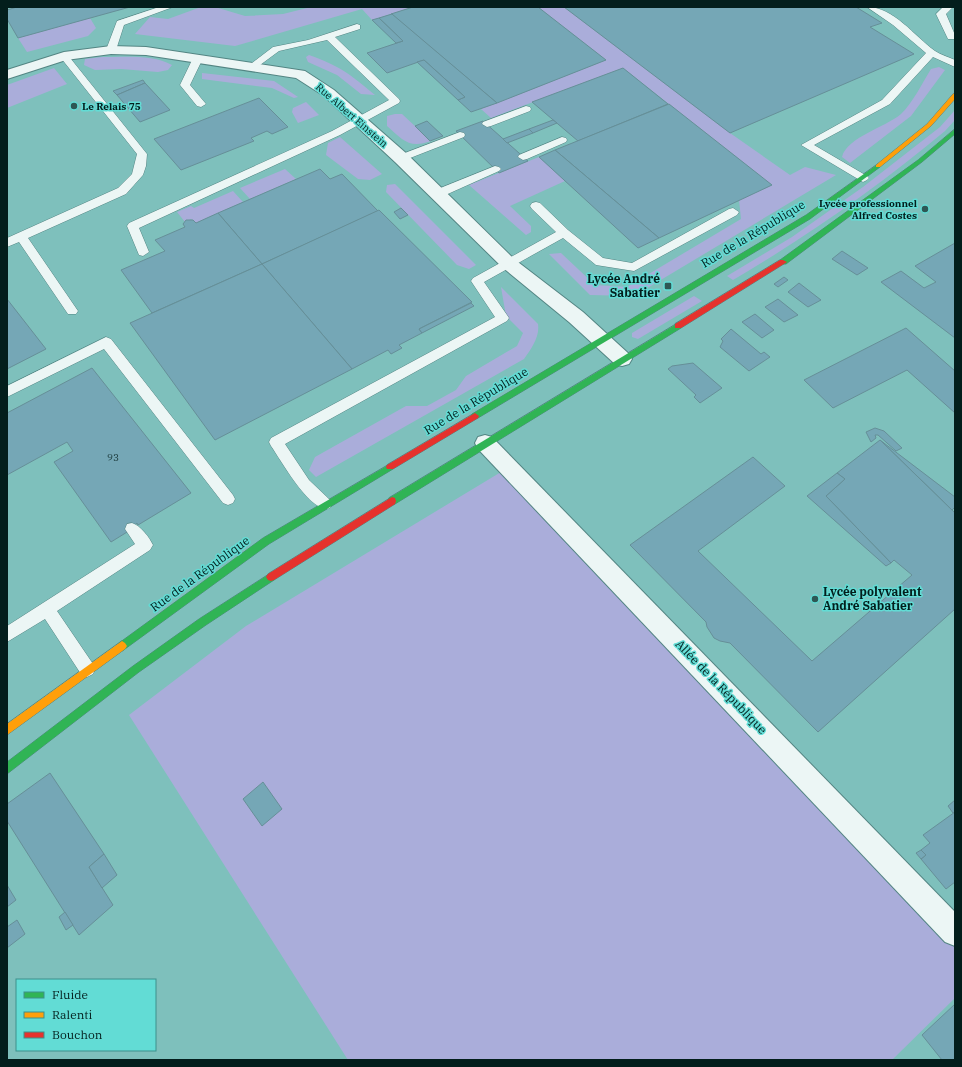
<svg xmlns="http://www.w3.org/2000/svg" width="962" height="1067" font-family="'IBM Plex Serif',serif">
	<rect width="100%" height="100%" fill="#7ec0bc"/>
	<!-- green -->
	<g fill="#aaadda">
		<path d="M201 7H215L245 16 283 14 311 7H413L372 20 362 9 235 46 135 34 150 17 168 19Z"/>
		<path d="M538 7H564L730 133 790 175 805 167 836 175 634 296 590 295 549 254 561 253 595 285 627 287 741 219 739 200 772 185 623 68 491 118 481 109 606 60Z"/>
		<path d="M90 18 96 28 88 36 27 52 18 38Z"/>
		<path d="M309 55C340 66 350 74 375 95L361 94 337 75 308 62 306 57Z"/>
		<path d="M102 57C123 57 153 54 172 65L168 70 158 72 121 69 95 70 84 65 85 59Z"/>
		<path d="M939 67 945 70 911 116 850 163 842 157C847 137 886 127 901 114 912 104 923 82 931 69Z"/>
		<path d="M54 68 67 84 7 108V85Z"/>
		<path d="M202 73 274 81 298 97 294 98 272 88 202 79Z"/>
		<path d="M306 102 319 115 298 123 292 112 293 108Z"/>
		<path d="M955 110V120L945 131C879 186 808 236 733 280L727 276 792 237 863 187 940 127Z"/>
		<path d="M395 114H402L431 141C409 149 403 140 387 126V116Z"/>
		<path d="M340 137 382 174 370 180 358 179 326 155 328 143Z"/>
		<path d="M539 157 565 181 510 206 531 226V232L526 235 469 185Z"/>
		<path d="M285 169 296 179 250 199 240 188Z"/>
		<path d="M395 184 476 265 469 269 457 265 386 192 387 185Z"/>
		<path d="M233 191 243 202 196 223 191 219 185 222 177 212 191 206 194 208Z"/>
		<path d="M501 287 538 324C540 337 531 349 524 359L316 477 309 470 315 457 406 406H427L456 390 466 376 517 346 523 333 506 316Z"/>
		<path d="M694 296 702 301 638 339 632 337V333Z"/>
		<path d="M501 472 955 933V998L892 1060H348L129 715 246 626Z"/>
	</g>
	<!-- building -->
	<g fill="#75a7b6" stroke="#668f98">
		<path d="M17 7H130L18 38 7 19V10Z"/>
		<path d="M413 7H538L606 60 497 103 391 14Z"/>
		<path d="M564 7H856L882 23 870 27 914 54 730 133Z"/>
		<path d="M392 14 497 103 471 112 458 100 465 97 424 60 387 73 367 53 403 41 379 18Z"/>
		<path d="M379 18 403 41 396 43 372 20Z"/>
		<path d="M424 60 465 97 458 100 417 62Z"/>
		<path d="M623 68 668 104 578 141 532 102Z"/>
		<path d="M143 80 145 83 117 95 113 91Z"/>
		<path d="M145 83 170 110 140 122 117 95Z"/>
		<path d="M259 98 288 127 272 134 267 131 251 138 254 141 181 170 154 139Z"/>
		<path d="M669 104 772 185 659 238 555 150Z"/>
		<path d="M553 120 557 123 533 133 529 129Z"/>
		<path d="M427 121 443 136 430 141 415 126Z"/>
		<path d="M483 121 528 161 499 173 456 131Z"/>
		<path d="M529 129 533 133 507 143 503 139Z"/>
		<path d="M555 150 659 238 638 248 539 157Z"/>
		<path d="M320 169 330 179 342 174 378 211 262 264 218 213Z"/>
		<path d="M401 208 408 215 400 219 394 212Z"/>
		<path d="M379 210 472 302 419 329 422 333 399 345 402 348 391 354 388 350 352 369 262 264Z"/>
		<path d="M218 213 262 264 152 313 121 270 165 251 155 240 185 227 183 224 186 220H193L196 223Z"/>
		<path d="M955 243V338L881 282 901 271 924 288 936 282 915 266Z"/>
		<path d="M842 251 868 268 857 275 832 259Z"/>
		<path d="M262 264 352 369 215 440 130 323Z"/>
		<path d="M784 277 788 280 778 287 774 284Z"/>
		<path d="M799 283 821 300 808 307 788 292Z"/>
		<path d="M7 299 46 349 7 369Z"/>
		<path d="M778 299 798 315 784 322 765 307Z"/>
		<path d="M471 303 474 306 422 333 419 329Z"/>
		<path d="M755 314 774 330 762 338 742 322Z"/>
		<path d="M906 328 955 371V413L907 370 833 408 804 380Z"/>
		<path d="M731 329 761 354 764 352 770 357 749 371 720 347 723 341 721 339Z"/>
		<path d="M693 363 722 388 700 403 694 397 696 395 668 369 672 366Z"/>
		<path d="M92 368 191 493 138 525 137 523 131 528 132 529 111 542 54 462 73 451 67 442 7 475V413Z"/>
		<path d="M875 428 884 431 902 448 896 451 878 435H875L876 438 871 442 866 432Z"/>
		<path d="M880 440 955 497V507L952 510Z"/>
		<path d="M880 440 955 513V609L818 732 730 643 720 641 714 638 707 627 706 622 630 545 753 457 785 486 698 551 812 661 912 575 894 560 891 563 826 496 845 479 837 473Z"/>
		<path d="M837 473 845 479 826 496 891 563 886 566 807 496Z"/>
		<path d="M50 773 104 854 89 867 113 905 79 935 7 821V804Z"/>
		<path d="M263 782 282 809 262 826 243 799Z"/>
		<path d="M955 800V812L953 813 948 806Z"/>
		<path d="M955 812V882L946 889 921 859 926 855 921 850 930 843 923 835Z"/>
		<path d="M921 850 926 855 921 859 916 853Z"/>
		<path d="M104 854 117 875 102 888 89 867Z"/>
		<path d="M7 885 16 900 7 907Z"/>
		<path d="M65 912 73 925 66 930 59 917Z"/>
		<path d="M17 920 25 934 7 948V927Z"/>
		<path d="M955 1004V1060H942L922 1035Z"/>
	</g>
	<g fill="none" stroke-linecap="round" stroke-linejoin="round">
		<defs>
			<g id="lane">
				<path d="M159 7H173L124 25 116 50 111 53 108 52 106 50 117 21Z"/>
				<path d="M867 7C894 7 914 36 935 51 941 55 949 57 955 60V67L933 57 890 104 814 145 867 176 869 178 867 180 863 182 801 145 882 100 926 53 893 25Z"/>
				<path d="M943 7H953L946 14 955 35 954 39H948L936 14Z"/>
				<path d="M357 24 360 25V29L335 37 399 99 400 101 399 103 340 135 139 228 149 252 143 256 139 255 127 226 129 223 332 131 389 100 327 40 279 51 256 68 253 69 248 66 273 47 308 40Z"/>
				<path d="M64 53 67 54 147 154 146 166 143 175 126 194 28 238 78 311 76 314H68L19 242 7 247V238L118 188 132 174 137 154 61 58 59 56 61 54Z"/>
				<path d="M198 55 203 58 190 85 206 104 201 107 197 106 180 85 193 58Z"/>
				<path d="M526 106 530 107 531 109 530 111 491 126 487 127 482 124 483 122Z"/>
				<path d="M460 132 464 133 465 135 464 137 405 160 401 161 396 158 397 156Z"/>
				<path d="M562 137 566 138 567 140 566 142 527 159 523 160 518 157 519 155Z"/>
				<path d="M495 166 499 167 501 169 499 171 441 197 437 198 431 194 433 191Z"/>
				<path d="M536 202 540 203 568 230 603 258 632 263 729 209 733 208 739 212 737 215 634 271 596 265 563 238 484 282 507 315 509 318 507 321 285 444 309 480 330 500 332 504 330 508C311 515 281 460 271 446L269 442 271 438 495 317 471 281 473 278 556 232 532 209 530 206 532 203Z"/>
				<path d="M106 337 111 339 233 495 235 499 233 503 228 505 223 503 104 349 7 397V386Z"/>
				<path d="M132 523C141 526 149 537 153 545L150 550 57 611 93 664 95 669 93 674 87 677 81 674 45 619 7 642V626L135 544 125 529 127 524Z"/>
			</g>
			<g id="street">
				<path d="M111 46 146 47 305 71 334 90 407 154 514 259 583 312 629 354 632 359 629 364 622 366 615 364 569 322 502 267 395 162 324 96 296 78 146 55 111 54 66 60 7 79V70L64 52Z"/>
				<path d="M485 435 492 437 955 912V946L945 942 478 449 475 443 478 437Z"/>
			</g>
			<g id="fast">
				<path d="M955 129V134L922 162 786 264H780V260L918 160Z"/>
				<path d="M878 164 881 166 880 167 810 219 478 418H472L471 416 472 414 806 215Z"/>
				<path d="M678 323 682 326 681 328 395 504H389L388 501 389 498Z"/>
				<path d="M390 464 394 467 393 469 269 544 125 649 122 651 119 649 117 646 119 643 263 538Z"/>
				<path d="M271 573 274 574 276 577 274 580 206 625 139 672 7 774V762L133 666 199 619Z"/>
			</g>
			<g id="slow">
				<path d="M955 93V99L931 126 880 167H876V165L927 124 953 94Z"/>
				<path d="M122 641 125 643 127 646 125 649 7 735V724Z"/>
			</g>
			<g id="jam">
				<path d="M780 260H783L787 262 681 328H675V324Z"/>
				<path d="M475 413 479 416 478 418 393 469H387L386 467 387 465Z"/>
				<path d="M392 497 395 498 396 501 395 504 274 580 271 581 268 580 266 577 268 574Z"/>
			</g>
		</defs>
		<!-- lane casing -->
		<use href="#lane" stroke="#538583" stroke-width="1"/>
		<!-- street casing -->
		<use href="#street" stroke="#538583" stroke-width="2"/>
		<!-- fast casing -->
		<use href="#fast" stroke="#538583" stroke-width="1"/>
		<!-- slow casing -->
		<use href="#slow" stroke="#538583" stroke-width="1"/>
		<!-- jam casing -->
		<use href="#jam" stroke="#538583" stroke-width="1"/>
		<!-- lane -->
		<use href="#lane" fill="#ecf6f5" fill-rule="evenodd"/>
		<!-- street -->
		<use href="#street" fill="#ecf6f5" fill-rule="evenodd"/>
		<!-- fast -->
		<use href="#fast" fill="#30b455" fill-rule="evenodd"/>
		<!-- slow -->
		<use href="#slow" fill="#ff9f0a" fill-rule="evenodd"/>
		<!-- jam -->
		<use href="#jam" fill="#e5322d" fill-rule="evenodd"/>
	</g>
	<!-- markers -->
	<g fill="#2e5754" stroke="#62dcd5" stroke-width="1.5">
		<circle cx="74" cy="106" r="4"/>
		<circle cx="925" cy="209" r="4"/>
		<rect x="664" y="282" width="8" height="8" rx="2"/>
		<circle cx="815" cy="599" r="4"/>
	</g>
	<g text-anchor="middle" stroke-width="3" stroke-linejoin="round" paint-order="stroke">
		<!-- far-poi labels -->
		<g font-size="10" font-weight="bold" fill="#031e1c" stroke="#62dcd5" text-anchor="start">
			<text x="82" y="110">Le Relais 75</text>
			<text x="917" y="207" text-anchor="end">Lycée professionnel<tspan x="917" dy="12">Alfred Costes</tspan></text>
		</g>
		<!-- far-street labels -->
		<g font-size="10" fill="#031e1c" stroke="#62dcd5">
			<text transform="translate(352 115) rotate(41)" y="4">Rue Albert Einstein</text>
		</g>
		<!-- number labels -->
		<g font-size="10" fill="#204042">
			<text x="113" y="461">93</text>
		</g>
		<!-- street labels -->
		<g font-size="12" fill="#031e1c" stroke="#62dcd5">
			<text transform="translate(753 234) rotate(-31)" y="4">Rue de la République</text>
			<text transform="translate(476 401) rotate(-31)" y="4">Rue de la République</text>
			<text transform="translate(200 574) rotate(-36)" y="4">Rue de la République</text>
			<text transform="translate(721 687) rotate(46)" y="4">Allée de la République</text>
		</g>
		<!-- poi labels -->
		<g font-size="12" font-weight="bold" fill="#031e1c" stroke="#62dcd5" text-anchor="end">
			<text x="660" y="283">Lycée André<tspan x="660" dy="14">Sabatier</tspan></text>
			<text x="823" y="596" text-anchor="start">Lycée polyvalent<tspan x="823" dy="14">André Sabatier</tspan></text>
		</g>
	</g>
	<!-- border -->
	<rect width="962" height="1067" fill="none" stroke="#031e1c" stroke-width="16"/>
	<!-- legend -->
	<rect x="16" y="979" width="140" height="72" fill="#62dcd5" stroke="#3c908b"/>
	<rect x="24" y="992" width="20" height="6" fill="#30b455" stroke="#3c908b"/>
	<text x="52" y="999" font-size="12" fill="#031e1c">Fluide</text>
	<rect x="24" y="1012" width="20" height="6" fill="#ff9f0a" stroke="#3c908b"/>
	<text x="52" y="1019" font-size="12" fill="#031e1c">Ralenti</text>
	<rect x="24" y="1032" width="20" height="6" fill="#e5322d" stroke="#3c908b"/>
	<text x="52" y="1039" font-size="12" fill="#031e1c">Bouchon</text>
</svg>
